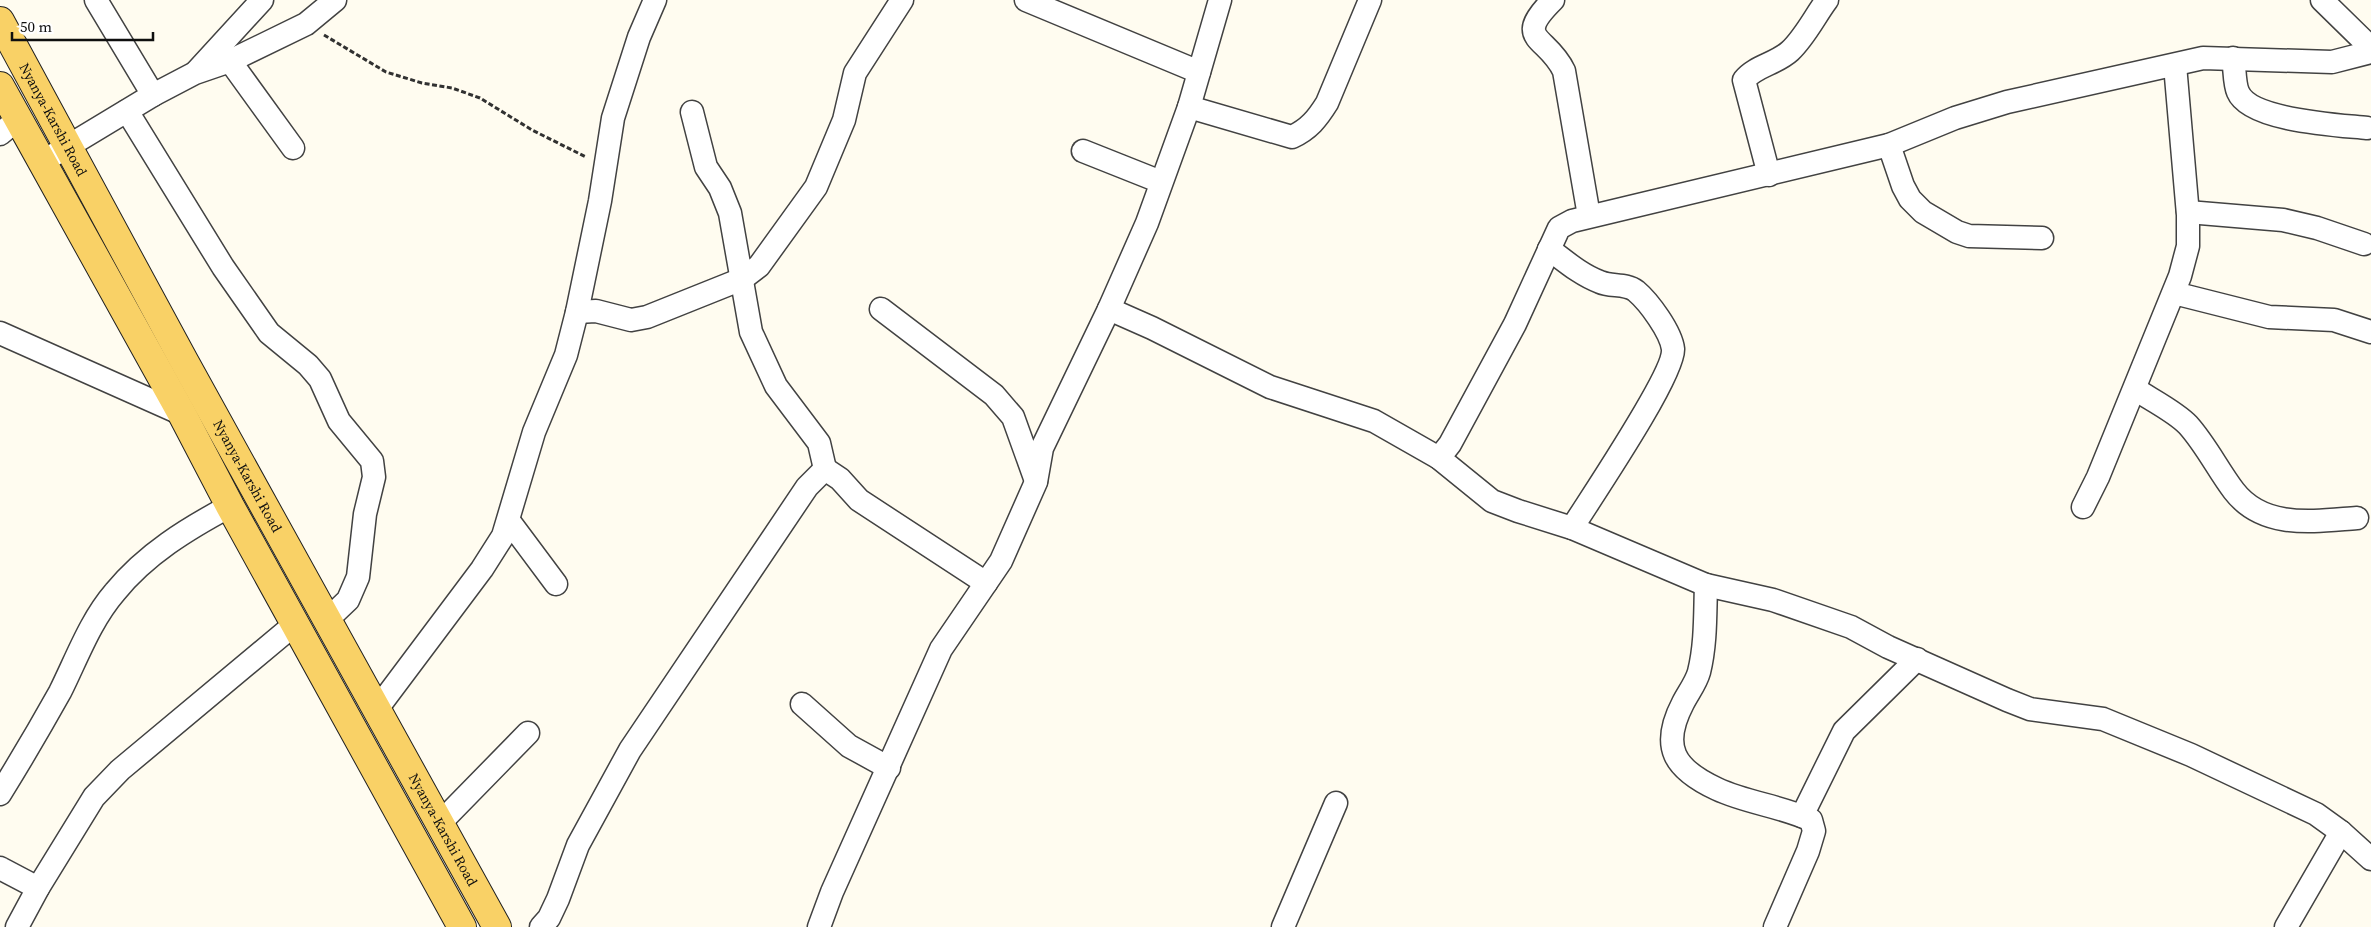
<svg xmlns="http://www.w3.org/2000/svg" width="2371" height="927" font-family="'Source Serif 4',serif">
	<rect width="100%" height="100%" fill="#fffcf0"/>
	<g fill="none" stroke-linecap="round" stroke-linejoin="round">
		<defs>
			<g id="minor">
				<path d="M96 0 153 95"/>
				<path d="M1026 0 1199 72"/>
				<path d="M1553 0C1512 41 1547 35 1564 71L1589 216"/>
				<path d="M2322 0 2371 48"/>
				<path d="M2233 58C2235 68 2234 83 2238 92 2250 121 2339 125 2367 128"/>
				<path d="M230 61 293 148"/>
				<path d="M197 71 262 0"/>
				<path d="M1189 107 1292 137C1309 129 1317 119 1327 103L1370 0"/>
				<path d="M127 111 223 267 269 333 308 365 320 379 339 421 372 461 374 477 365 514 358 577 348 600 327 620"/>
				<path d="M692 112 706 167 720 188 730 213 751 332 776 386 819 443 825 469"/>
				<path d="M0 134 18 119"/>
				<path d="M1889 145 1903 186 1910 199 1923 212 1957 232 1969 236 2042 238"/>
				<path d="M1083 151 1161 182"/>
				<path d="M42 162 153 95 195 73 230 61 306 24 335 0"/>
				<path d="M1769 175 1744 80C1755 66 1776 64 1790 51 1805 37 1815 16 1827 0"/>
				<path d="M2188 212 2283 220 2317 228 2364 244"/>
				<path d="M1549 249C1565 261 1581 275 1600 282 1611 287 1626 283 1636 291 1649 302 1671 332 1673 349 1675 374 1590 499 1572 528"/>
				<path d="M2174 293 2269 317 2334 320 2371 332"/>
				<path d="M881 309 994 395 1013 417 1036 481"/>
				<path d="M1109 309 1152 328 1270 387 1374 421 1439 458 1492 501 1518 511 1572 528 1706 585 1773 600 1851 627 1888 647 2007 700 2030 709 2103 719 2191 755 2316 814 2341 832 2371 859"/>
				<path d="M577 312 596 311 631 320 647 317 742 279 759 266 816 187 844 120 855 73 902 0"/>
				<path d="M0 333 182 414"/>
				<path d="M2135 389C2150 399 2176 412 2188 425 2206 445 2218 470 2234 491 2264 530 2315 521 2357 518"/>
				<path d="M1439 458 1450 444 1515 324 1559 228 1572 221 1889 145 1955 118 2007 102 2203 58 2332 62 2371 52"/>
				<path d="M2083 507 2098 477 2180 276 2188 246V215L2175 65"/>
				<path d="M509 521 556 584"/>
				<path d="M1706 585C1705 614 1706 644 1699 672 1696 683 1688 693 1683 703 1660 747 1674 769 1717 789 1747 803 1781 806 1811 820L1814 831 1808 851 1775 927"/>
				<path d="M802 704 849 746 889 768"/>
				<path d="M377 709 482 569 503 536 534 432 566 355 577 312 600 201 613 118 639 37 655 0"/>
				<path d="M0 794C21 760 41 726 60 692 77 658 90 621 115 592 146 554 187 529 230 506"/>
				<path d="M1802 816 1844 731 1917 659"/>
				<path d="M440 823 528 733"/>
				<path d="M0 868 38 888"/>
				<path d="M17 927 38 888 94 797 120 770 295 624"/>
				<path d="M541 927 549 918 558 899 578 845 630 750 807 487 825 469 840 479 859 500 986 583"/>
				<path d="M819 927 832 892 941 649 1001 561 1036 482 1042 448 1109 309 1147 223 1189 107 1220 0"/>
				<path d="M1283 927 1336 803"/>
				<path d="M2286 927 2341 832"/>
			</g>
			<g id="major">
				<path id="s1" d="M0 21 184 361 497 927"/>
				<path d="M0 86 182 414 230 506 462 927"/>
			</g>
		</defs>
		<!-- minor casing -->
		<use href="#minor" stroke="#424242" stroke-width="25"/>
		<!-- major casing -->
		<use href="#major" stroke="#202020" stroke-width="30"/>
		<!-- path -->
		<path stroke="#313131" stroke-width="3" stroke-dasharray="5 2.5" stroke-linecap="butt" d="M324 35 386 72 422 83 452 88 480 98 532 130 586 157"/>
		<!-- minor -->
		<use href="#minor" stroke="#fff" stroke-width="22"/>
		<!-- major -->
		<use href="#major" stroke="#f9d166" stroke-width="28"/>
	</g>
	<g text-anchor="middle" stroke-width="5" stroke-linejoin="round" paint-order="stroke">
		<!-- street labels -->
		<g font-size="14" fill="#0f0f0f" stroke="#fff">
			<text dy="5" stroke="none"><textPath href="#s1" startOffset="112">Nyanya-Karshi Road</textPath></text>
			<text dy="5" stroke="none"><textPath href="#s1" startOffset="518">Nyanya-Karshi Road</textPath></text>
			<text dy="5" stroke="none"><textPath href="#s1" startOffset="922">Nyanya-Karshi Road</textPath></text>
		</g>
	</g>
	<!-- scale -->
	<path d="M12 32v8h141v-8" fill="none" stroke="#0f0f0f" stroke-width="2.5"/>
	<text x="20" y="32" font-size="15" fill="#0f0f0f" stroke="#ffffff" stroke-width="4" paint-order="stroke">50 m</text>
</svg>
